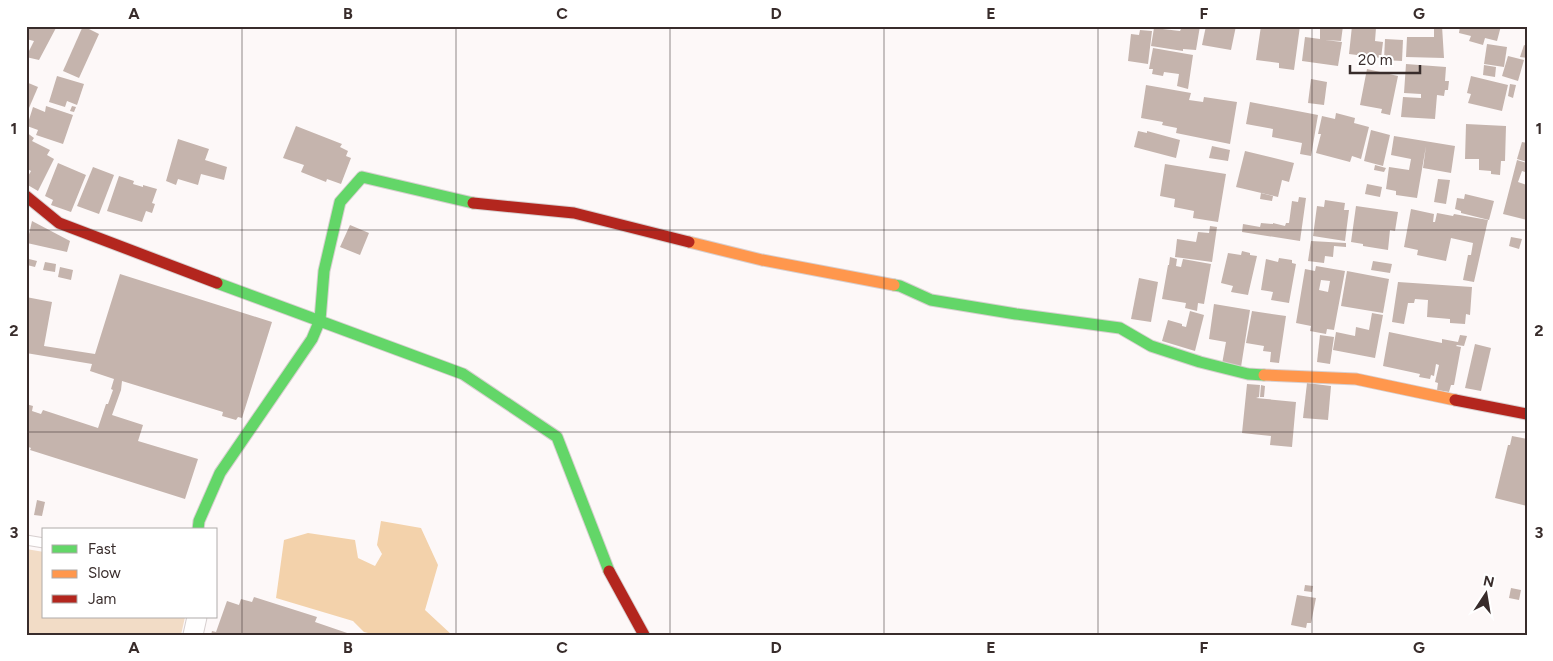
<svg xmlns="http://www.w3.org/2000/svg" width="1553" height="661" font-family="Figtree,sans-serif">
	<rect width="100%" height="100%" fill="#fdf8f8"/>
	<!-- green -->
	<path fill="#f2dcc6" d="M26 549 44 552V617H185L181 635H26Z"/>
	<!-- forest -->
	<path fill="#f3d2ab" d="M381 521 421 528 438 565 425 610 452 635H376L364 632 353 621 276 598 284 540 308 533 355 540 358 558 375 566 382 554 377 545Z"/>
	<!-- building -->
	<g fill="#c5b4ad" fill-rule="evenodd">
		<path d="M27 26H57L39 60 26 57 34 41 26 39Z"/>
		<path d="M83 26 99 34 79 78 63 71Z"/>
		<path d="M1186 26H1200L1196 50 1183 49V51L1151 46 1154 28 1180 31 1181 29H1186Z"/>
		<path d="M1206 26H1236L1231 50 1202 45Z"/>
		<path d="M1261 26H1300L1294 70 1279 68V63L1256 60Z"/>
		<path d="M1320 26H1343L1341 41 1325 40 1342 42 1338 66 1302 61 1305 37 1320 39Z"/>
		<path d="M1352 26 1376 28 1375 41 1383 42 1381 58 1349 54Z"/>
		<path d="M1434 26H1442L1444 58 1406 57 1407 37H1434Z"/>
		<path d="M1460 26H1501L1497 41 1485 38 1483 45 1469 41 1471 36 1459 33Z"/>
		<path d="M1140 30 1152 31 1148 64 1128 61 1131 34 1139 35Z"/>
		<path d="M1385 39 1403 40 1402 61 1384 60Z"/>
		<path d="M1487 44 1507 47 1504 67 1484 64Z"/>
		<path d="M1524 45 1527 46V58L1520 57Z"/>
		<path d="M1153 48 1193 55 1188 89 1177 86 1179 74 1164 72 1163 76 1152 74 1153 69H1149Z"/>
		<path d="M1508 56 1524 60 1518 81 1502 76Z"/>
		<path d="M1406 64 1446 67 1445 81H1449L1448 90H1445L1444 96 1437 95 1435 119 1401 117 1403 97 1421 98V94L1404 93Z"/>
		<path d="M1484 65 1496 67 1495 77 1483 75Z"/>
		<path d="M1367 69 1398 76 1390 115 1381 113 1382 109 1360 105Z"/>
		<path d="M57 76 84 84 77 105 67 101 65 107 49 102Z"/>
		<path d="M1471 76 1508 85 1502 111 1468 103 1471 94 1467 93Z"/>
		<path d="M1311 79 1327 82 1324 105 1308 103Z"/>
		<path d="M26 82 38 87 26 115Z"/>
		<path d="M1510 84 1516 85 1513 98 1508 96Z"/>
		<path d="M1146 85 1191 93 1189 100 1203 102 1204 97 1237 102 1230 144 1176 133 1177 128 1162 125 1163 122 1141 118Z"/>
		<path d="M1250 102 1318 115 1311 156 1300 154 1302 143 1272 137 1273 129 1246 124Z"/>
		<path d="M46 106 73 115 63 144 36 135 38 130 27 126 33 107 45 112Z"/>
		<path d="M72 106 76 107 74 112 70 111Z"/>
		<path d="M1336 113 1355 118 1354 123 1369 127 1361 159 1352 156 1350 162 1316 153 1321 134H1318L1322 116 1335 119Z"/>
		<path d="M1466 124 1506 126 1505 161H1501L1500 175 1491 174V171L1479 170V159H1465Z"/>
		<path d="M296 126 342 144 340 147 348 151 346 156 351 158 341 184 327 179 326 182 301 172 304 165 283 158Z"/>
		<path d="M1371 130 1390 135 1383 166 1364 161Z"/>
		<path d="M1138 131 1147 133V131L1180 140 1176 158 1134 147Z"/>
		<path d="M26 132 34 138 32 141 50 150 47 155 54 159 38 191 26 184V180L31 171 26 168Z"/>
		<path d="M1394 136 1455 146 1451 173 1423 168 1426 146 1417 198 1396 195V191L1386 189 1389 167 1409 170 1411 159 1391 155Z"/>
		<path d="M178 139 209 149 205 160 227 167 224 180 201 174 198 185 178 179 176 185 166 181Z"/>
		<path d="M1522 142 1527 143V162L1517 159Z"/>
		<path d="M1212 146 1230 150 1228 161 1209 158Z"/>
		<path d="M1245 151 1294 163 1289 182 1282 180 1278 197 1236 187Z"/>
		<path d="M1517 160 1527 163 1525 172 1522 171 1518 182 1527 185V220L1503 214Z"/>
		<path d="M58 163 86 175 71 212 51 205 53 200 45 196Z"/>
		<path d="M1165 164 1226 174 1218 222 1193 218 1194 211 1174 207 1175 199 1160 196Z"/>
		<path d="M1375 165 1386 168 1384 172 1374 170Z"/>
		<path d="M93 167 114 175 99 214 77 206Z"/>
		<path d="M119 176 134 181 133 184 143 187V185L157 189 152 203 155 204 152 213 146 211 142 222 107 211Z"/>
		<path d="M1438 179 1450 180 1446 204 1434 202Z"/>
		<path d="M1367 184 1382 187 1380 197 1365 194Z"/>
		<path d="M1261 193 1273 196 1272 201 1260 199Z"/>
		<path d="M1465 194 1494 201 1489 220 1461 213V211L1455 209 1457 198 1464 199Z"/>
		<path d="M1299 197 1306 198 1300 241 1242 232 1243 224 1260 227 1261 223 1273 224V223L1285 226 1286 223H1289L1292 201 1298 202Z"/>
		<path d="M1325 200 1345 203 1344 210H1349L1345 241 1313 236 1317 206 1324 207Z"/>
		<path d="M1356 206 1398 212 1395 231 1390 230 1388 250 1363 246V244L1351 242Z"/>
		<path d="M1411 209 1434 214 1433 222H1435L1437 213 1453 216 1454 214 1488 220 1474 282 1463 280 1468 255H1471L1473 243 1451 238 1446 261 1417 255 1418 250 1404 247Z"/>
		<path d="M32 221 70 241 67 252 27 243Z"/>
		<path d="M350 225 369 233 360 255 340 247Z"/>
		<path d="M1210 226 1217 227 1212 262 1175 257 1177 239 1196 242 1198 232 1209 233Z"/>
		<path d="M1511 237 1522 239 1519 249 1509 246Z"/>
		<path d="M1311 241 1346 243V247L1334 246 1333 257 1325 256 1324 263 1308 261Z"/>
		<path d="M1242 251 1250 253V255L1257 256 1248 295 1231 292 1233 286 1221 283 1228 253 1241 255Z"/>
		<path d="M1170 257 1177 259 1176 266 1181 267 1183 259 1211 264 1204 304 1198 303 1197 311 1185 308 1186 303 1162 299 1168 265H1169Z"/>
		<path d="M1279 258 1292 260V263L1296 264 1289 303 1271 300 1273 292 1261 290 1266 259 1278 262Z"/>
		<path d="M29 259 37 261 35 267 27 265Z"/>
		<path d="M1373 261 1392 264 1390 273 1371 270Z"/>
		<path d="M45 262 56 264 55 272 43 270Z"/>
		<path d="M1316 266 1345 271 1334 330 1327 329 1326 334 1310 331 1311 326 1296 323 1305 269 1315 271ZM1321 280 1330 281 1328 292 1319 290Z"/>
		<path d="M60 267 73 270 71 280 58 277Z"/>
		<path d="M1347 271 1389 279 1383 313 1341 306Z"/>
		<path d="M120 274 272 322 242 418 238 417 236 420 222 416 223 412 122 381 121 390 112 415 143 425 138 441 198 459 185 499 30 450 31 448 26 446V404L33 406 32 411 41 414 43 410 98 428 106 404H108L113 390 111 389 114 379 90 371 92 364 26 353V297L52 302 44 346 95 354Z"/>
		<path d="M1139 278 1158 282 1151 322 1131 319Z"/>
		<path d="M1398 282 1472 287 1470 315 1466 314 1465 324 1450 323V319L1427 317 1428 300 1415 299 1414 303H1408L1404 324 1392 322Z"/>
		<path d="M1214 304 1250 310 1241 367 1222 364 1226 342 1209 339Z"/>
		<path d="M1190 311 1204 315 1195 351 1162 341 1168 320 1182 324V326L1186 327Z"/>
		<path d="M1252 311 1286 316 1279 363 1270 362 1271 352 1263 351 1264 346 1246 343Z"/>
		<path d="M1372 313 1383 315 1375 358 1333 350 1336 332 1355 336 1356 327 1369 330Z"/>
		<path d="M1389 332 1442 343V339L1458 342 1460 335 1467 336 1464 346 1457 345 1456 346 1461 347 1454 385H1451L1449 392 1437 390 1438 383 1435 382 1439 365 1436 364 1434 376 1431 375 1430 379 1419 377 1420 374 1383 366Z"/>
		<path d="M1320 335 1334 337 1330 364 1317 362Z"/>
		<path d="M1475 344 1491 348 1481 391 1465 388Z"/>
		<path d="M1307 383 1331 386 1328 420 1303 418Z"/>
		<path d="M1247 384 1260 385 1259 397 1256 398 1296 402 1292 447 1270 445 1271 436 1242 433Z"/>
		<path d="M1261 385 1265 386 1264 397H1260Z"/>
		<path d="M1512 436 1527 439V506L1495 498 1508 445H1510Z"/>
		<path d="M37 500 45 502 42 516 34 515Z"/>
		<path d="M1305 585 1313 586 1312 592 1304 591Z"/>
		<path d="M1511 588 1521 590 1519 600 1509 598Z"/>
		<path d="M1297 595 1316 598 1311 623H1307L1306 628 1291 625Z"/>
		<path d="M254 597 317 617 315 622 353 635H211L212 631 216 632 227 601 239 605 241 599 252 602Z"/>
	</g>
	<g fill="none" stroke-linecap="round" stroke-linejoin="round">
		<defs>
			<path id="lane" d="M26 540 44 543"/>
			<path id="street" d="M193 635 197 617"/>
			<g id="fast">
				<path d="M217 283 463 374 557 437 609 571"/>
				<path d="M894 285 900 286 931 300 1016 314 1120 328 1151 346 1200 362 1248 374 1264 375"/>
				<path d="M198 530 199 521 220 473 312 339 320 320 324 271 340 202 362 177 473 203"/>
			</g>
			<g id="slow">
				<path d="M689 242 762 260 894 285"/>
				<path d="M1264 375 1356 379 1455 400"/>
			</g>
			<g id="jam">
				<path d="M26 196 59 223 217 283"/>
				<path d="M473 203 574 213 689 242"/>
				<path d="M1455 400 1527 414"/>
				<path d="M609 571 644 635"/>
			</g>
		</defs>
		<!-- lane casing -->
		<use href="#lane" stroke="#d7cfcf" stroke-width="11"/>
		<!-- street casing -->
		<use href="#street" stroke="#d7cfcf" stroke-width="21"/>
		<!-- fast casing -->
		<use href="#fast" stroke="#d7cfcf" stroke-width="13"/>
		<!-- slow casing -->
		<use href="#slow" stroke="#d7cfcf" stroke-width="13"/>
		<!-- jam casing -->
		<use href="#jam" stroke="#d7cfcf" stroke-width="13"/>
		<!-- lane -->
		<use href="#lane" stroke="#fffefe" stroke-width="9"/>
		<!-- street -->
		<use href="#street" stroke="#fffefe" stroke-width="19"/>
		<!-- fast -->
		<use href="#fast" stroke="#63d668" stroke-width="11"/>
		<!-- slow -->
		<use href="#slow" stroke="#ff974d" stroke-width="11"/>
		<!-- jam -->
		<use href="#jam" stroke="#b3261e" stroke-width="11"/>
	</g>
	<!-- grid -->
	<path fill="none" stroke="#382c2b" stroke-width="1" stroke-opacity="0.55" d="M242 26V635M456 26V635M670 26V635M884 26V635M1098 26V635M1312 26V635M26 230H1527M26 432H1527"/>
	<!-- border -->
	<rect width="1553" height="661" fill="none" stroke="#ffffff" stroke-width="55"/>
	<!-- legend -->
	<rect x="42" y="528" width="175" height="90" fill="#ffffff" stroke="#afabaa"/>
	<rect x="52" y="545" width="25" height="8" fill="#63d668" stroke="#afabaa"/>
	<text x="88" y="554" font-size="15" fill="#382c2b">Fast</text>
	<rect x="52" y="570" width="25" height="8" fill="#ff974d" stroke="#afabaa"/>
	<text x="88" y="578" font-size="15" fill="#382c2b">Slow</text>
	<rect x="52" y="595" width="25" height="8" fill="#b3261e" stroke="#afabaa"/>
	<text x="88" y="604" font-size="15" fill="#382c2b">Jam</text>
	<!-- north arrow -->
	<g transform="translate(1486 594) rotate(12)" stroke="#ffffff" stroke-width="4" paint-order="stroke">
	<path d="M0-4L9 19L0 12L-9 19Z" fill="#382c2b"/>
	<text y="-8" font-size="14" font-weight="bold" text-anchor="middle" fill="#382c2b">N</text>
	</g>
	<!-- scale -->
	<path d="M1350 65v8h70v-8" fill="none" stroke="#382c2b" stroke-width="2.5"/>
	<text x="1358" y="65" font-size="15" fill="#382c2b" stroke="#ffffff" stroke-width="4" paint-order="stroke">20 m</text>
	<rect x="28" y="28" width="1498" height="606" fill="none" stroke="#382c2b" stroke-width="2"/>
	<g font-size="16" text-anchor="middle" font-weight="bold" fill="#382c2b">
		<text x="134" y="19">A</text>
		<text x="348" y="19">B</text>
		<text x="562" y="19">C</text>
		<text x="776" y="19">D</text>
		<text x="991" y="19">E</text>
		<text x="1204" y="19">F</text>
		<text x="1419" y="19">G</text>
		<text x="14" y="134">1</text>
		<text x="1539" y="134">1</text>
		<text x="14" y="336">2</text>
		<text x="1539" y="336">2</text>
		<text x="14" y="538">3</text>
		<text x="1539" y="538">3</text>
		<text x="134" y="653">A</text>
		<text x="348" y="653">B</text>
		<text x="562" y="653">C</text>
		<text x="776" y="653">D</text>
		<text x="991" y="653">E</text>
		<text x="1204" y="653">F</text>
		<text x="1419" y="653">G</text>
	</g>
</svg>
